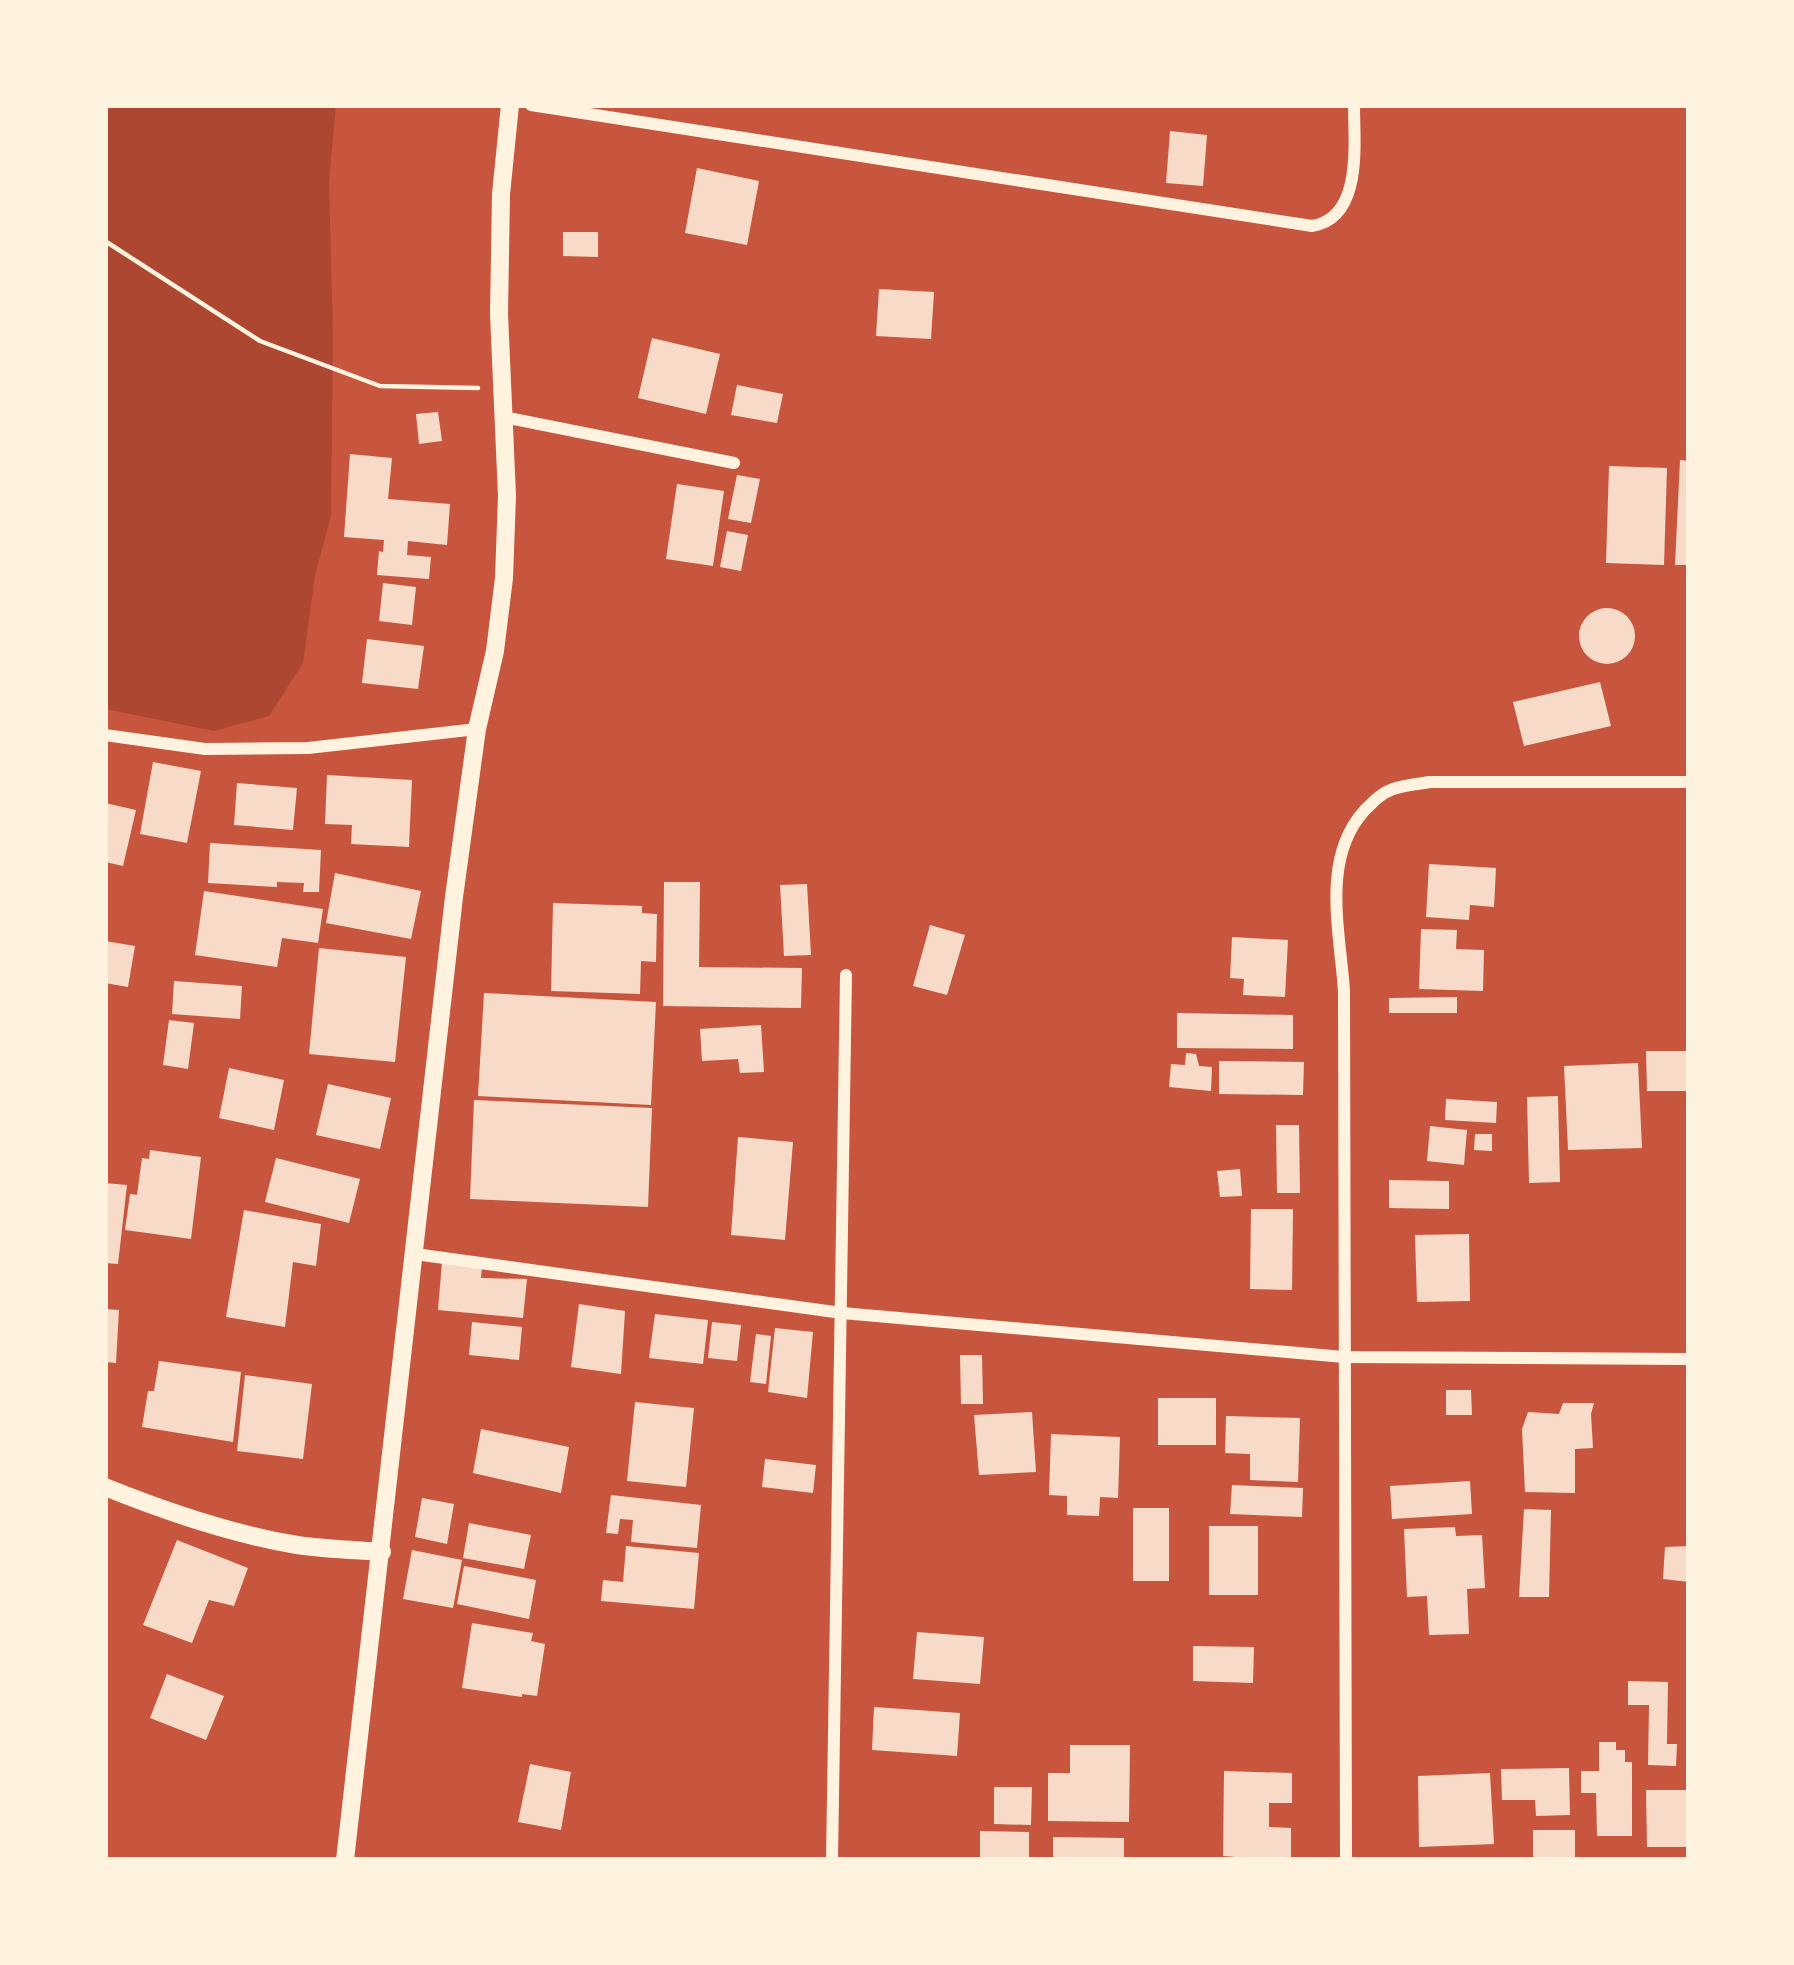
<svg xmlns="http://www.w3.org/2000/svg" width="1794" height="1965" font-family="'Asap Condensed',sans-serif">
	<rect width="100%" height="100%" fill="#c8553d"/>
	<!-- green -->
	<path fill="#ae4732" d="M105 105H336L329 182 333 334 331 515 315 576 303 663 269 716 214 731 105 709Z"/>
	<!-- building -->
	<g fill="#f7dbc8">
		<path d="M1170 131 1207 135 1203 186 1166 183Z"/>
		<path d="M697 168 759 181 747 245 685 233Z"/>
		<path d="M563 232H598V257L563 256Z"/>
		<path d="M879 289 934 292 931 339 876 336Z"/>
		<path d="M652 338 720 354 706 414 638 398Z"/>
		<path d="M737 385 783 394 777 423 731 415Z"/>
		<path d="M438 412 442 441 419 444 416 414Z"/>
		<path d="M350 454 392 458 388 499 450 504 447 545 408 541 407 555 431 557 429 579 377 575 379 551 383 552 384 540 344 537Z"/>
		<path d="M1680 460 1689 461V565H1675Z"/>
		<path d="M1609 466 1667 468 1664 565 1606 563Z"/>
		<path d="M737 475 760 479 751 523 728 519Z"/>
		<path d="M677 484 724 491 713 566 666 559Z"/>
		<path d="M727 531 748 535 741 571 720 567Z"/>
		<path d="M383 583 416 587 412 625 379 621Z"/>
		<circle cx="1607" cy="636" r="28"/>
		<path d="M367 639 424 646 418 689 362 683Z"/>
		<path d="M1600 682 1611 726 1524 746 1513 702Z"/>
		<path d="M153 762 201 771 187 843 140 834Z"/>
		<path d="M327 775 412 780 409 847 351 844 352 825 325 824Z"/>
		<path d="M237 783 297 788 293 830 234 825Z"/>
		<path d="M105 803 136 810 123 866 105 862Z"/>
		<path d="M210 843 321 850 319 892H303L304 883 277 882V887L208 883Z"/>
		<path d="M1429 864 1496 868 1494 907 1470 905 1469 920 1426 917Z"/>
		<path d="M335 873 421 891 411 939 326 923Z"/>
		<path d="M664 882H700L699 967 802 968 801 1008 663 1006Z"/>
		<path d="M807 884 811 955 784 956 780 885Z"/>
		<path d="M204 891 323 909 318 943 282 938 277 967 195 955Z"/>
		<path d="M553 903 642 906V913L657 914 656 962 641 961 640 994 551 991Z"/>
		<path d="M930 925 965 935 947 995 913 986Z"/>
		<path d="M1421 929 1457 930 1456 949 1484 950 1483 991 1419 989Z"/>
		<path d="M1232 937 1288 940 1285 997 1243 995 1244 979 1230 978Z"/>
		<path d="M105 941 135 946 128 987 105 983Z"/>
		<path d="M319 948 406 957 395 1062 309 1054Z"/>
		<path d="M174 981 242 986 240 1019 172 1014Z"/>
		<path d="M484 993 656 1002 651 1105 478 1096Z"/>
		<path d="M1457 997V1013H1389V998Z"/>
		<path d="M1177 1013 1293 1015V1049L1177 1048Z"/>
		<path d="M169 1020 194 1023 188 1069 163 1065Z"/>
		<path d="M761 1025 764 1072 740 1073 738 1059 702 1061 700 1029Z"/>
		<path d="M1646 1051H1689V1091H1647Z"/>
		<path d="M1186 1053 1196 1054 1199 1066 1212 1067 1211 1091 1169 1087 1171 1064 1185 1065Z"/>
		<path d="M1219 1061 1304 1062 1303 1095 1219 1094Z"/>
		<path d="M1638 1063 1642 1148 1568 1150 1564 1066Z"/>
		<path d="M229 1068 284 1080 274 1130 219 1118Z"/>
		<path d="M328 1084 391 1098 380 1149 316 1135Z"/>
		<path d="M1558 1096 1560 1182 1529 1183 1527 1097Z"/>
		<path d="M1446 1099 1497 1102 1496 1123 1445 1120Z"/>
		<path d="M474 1100 652 1108 648 1207 470 1199Z"/>
		<path d="M1276 1125H1299L1300 1193H1277Z"/>
		<path d="M1430 1126 1467 1130 1464 1165 1427 1161Z"/>
		<path d="M1475 1134H1492V1151L1474 1150Z"/>
		<path d="M738 1137 793 1142 785 1240 731 1235Z"/>
		<path d="M150 1150 201 1157 191 1239 125 1230 130 1194 137 1195 142 1158 149 1159Z"/>
		<path d="M276 1158 360 1179 349 1223 265 1202Z"/>
		<path d="M1240 1169 1242 1196 1220 1197 1217 1171Z"/>
		<path d="M1389 1180 1449 1181V1209L1389 1208Z"/>
		<path d="M105 1183 127 1185 118 1264 105 1263Z"/>
		<path d="M1251 1209H1293L1292 1290 1250 1289Z"/>
		<path d="M244 1210 321 1224 316 1266 293 1262 285 1327 226 1317Z"/>
		<path d="M1469 1234 1470 1301 1417 1302 1415 1235Z"/>
		<path d="M442 1262 482 1267 481 1278 527 1279 523 1318 438 1310Z"/>
		<path d="M579 1304 625 1311 621 1374 571 1367Z"/>
		<path d="M105 1309 119 1310 116 1363 105 1362Z"/>
		<path d="M655 1314 708 1320 703 1364 649 1358Z"/>
		<path d="M472 1322 522 1327 519 1360 469 1355Z"/>
		<path d="M712 1322 741 1325 737 1361 708 1358Z"/>
		<path d="M775 1328 813 1332 807 1398 768 1392Z"/>
		<path d="M756 1334 771 1336 766 1384 750 1382Z"/>
		<path d="M960 1355H982L983 1404H961Z"/>
		<path d="M159 1361 241 1372 233 1442 142 1427 148 1391H154Z"/>
		<path d="M245 1375 312 1384 303 1459 237 1451Z"/>
		<path d="M1446 1390H1471L1472 1415H1446Z"/>
		<rect x="1158" y="1398" width="58" height="47"/>
		<path d="M635 1402 694 1408 686 1487 627 1481Z"/>
		<path d="M1563 1403H1594L1591 1414 1593 1448 1575 1449V1493L1525 1492 1522 1429 1528 1412 1559 1414Z"/>
		<path d="M1032 1412 1036 1472 979 1475 974 1415Z"/>
		<path d="M1226 1416 1300 1418 1298 1482 1250 1480V1454L1225 1453Z"/>
		<path d="M481 1429 569 1447 561 1493 473 1473Z"/>
		<path d="M1051 1434 1120 1437 1118 1498 1100 1497 1099 1516 1067 1515V1496L1049 1495Z"/>
		<path d="M765 1459 816 1465 813 1493 762 1487Z"/>
		<path d="M1470 1481 1472 1514 1392 1519 1390 1486Z"/>
		<path d="M1232 1485 1303 1488 1302 1517 1230 1514Z"/>
		<path d="M611 1495 701 1505 697 1548 631 1542 633 1520 620 1519 618 1534 606 1533Z"/>
		<path d="M422 1498 454 1504 447 1544 415 1537Z"/>
		<rect x="1133" y="1508" width="36" height="73"/>
		<path d="M1524 1509 1551 1510 1549 1597H1519Z"/>
		<path d="M469 1523 531 1535 524 1569 463 1558Z"/>
		<rect x="1209" y="1526" width="49" height="69"/>
		<path d="M1455 1527 1456 1536 1482 1535 1485 1588 1467 1589 1469 1634 1429 1635 1427 1596 1407 1597 1404 1529Z"/>
		<path d="M177 1540 248 1568 234 1606 209 1600 192 1643 143 1625Z"/>
		<path d="M626 1546 699 1553 694 1609 601 1601 603 1580 623 1582Z"/>
		<path d="M1689 1546V1582L1663 1579 1665 1547Z"/>
		<path d="M412 1550 462 1560 453 1608 403 1599Z"/>
		<path d="M464 1566 536 1580 529 1619 457 1604Z"/>
		<path d="M472 1623 533 1633 531 1641 545 1644 537 1696 522 1694V1697L462 1688Z"/>
		<path d="M917 1632 984 1637 980 1684 913 1679Z"/>
		<path d="M1193 1646 1254 1647 1253 1683 1193 1681Z"/>
		<path d="M167 1674 224 1696 206 1740 150 1718Z"/>
		<path d="M1628 1681 1668 1682 1667 1744H1677L1676 1766 1648 1765 1649 1705H1628Z"/>
		<path d="M874 1707 960 1713 957 1756 872 1750Z"/>
		<path d="M1599 1742H1616V1750H1625V1762H1632V1836H1597L1596 1793H1581V1771H1599Z"/>
		<path d="M1070 1745H1130L1129 1822 1048 1821V1773H1070Z"/>
		<path d="M530 1764 571 1772 561 1830 518 1822Z"/>
		<path d="M1569 1768 1570 1815 1536 1816 1535 1800H1502L1501 1769Z"/>
		<path d="M1224 1771 1292 1773V1803H1269V1827L1291 1828V1860H1236V1857L1223 1856Z"/>
		<path d="M1490 1773 1494 1844 1419 1847 1418 1776Z"/>
		<path d="M994 1787H1032L1031 1825 994 1824Z"/>
		<path d="M1646 1790H1689V1847H1647Z"/>
		<rect x="1533" y="1830" width="42" height="30"/>
		<path d="M980 1831 1029 1832V1860H980Z"/>
		<path d="M1053 1837 1124 1838V1860H1053Z"/>
	</g>
	<g fill="none" stroke-linecap="round" stroke-linejoin="round">
		<!-- path -->
		<path stroke="#fff3e0" stroke-width="4.5" d="M105 241 260 341 380 386 478 388"/>
		<!-- minor -->
		<g stroke="#fff3e0" stroke-width="12">
			<path d="M531 105 1312 226C1363 218 1354 144 1354 105"/>
			<path d="M504 417 734 463"/>
			<path d="M105 735 205 749 308 748 477 729"/>
			<path d="M415 1254 842 1313 1344 1357 1689 1359"/>
			<path d="M832 1860 846 975"/>
			<path d="M1346 1860 1344 991C1340 931 1321 859 1364 811 1373 802 1381 793 1393 789 1405 785 1418 784 1430 782H1689"/>
		</g>
		<!-- tertiary -->
		<g stroke="#fff3e0" stroke-width="18">
			<path d="M105 1487C167 1512 231 1534 297 1545 325 1549 354 1550 382 1552"/>
			<path d="M345 1860 454 897 477 729 495 651 504 578 507 496 499 314 501 194 510 105"/>
		</g>
	</g>
	<!-- border -->
	<rect width="1794" height="1965" fill="none" stroke="#fff3e0" stroke-width="216"/>
</svg>
